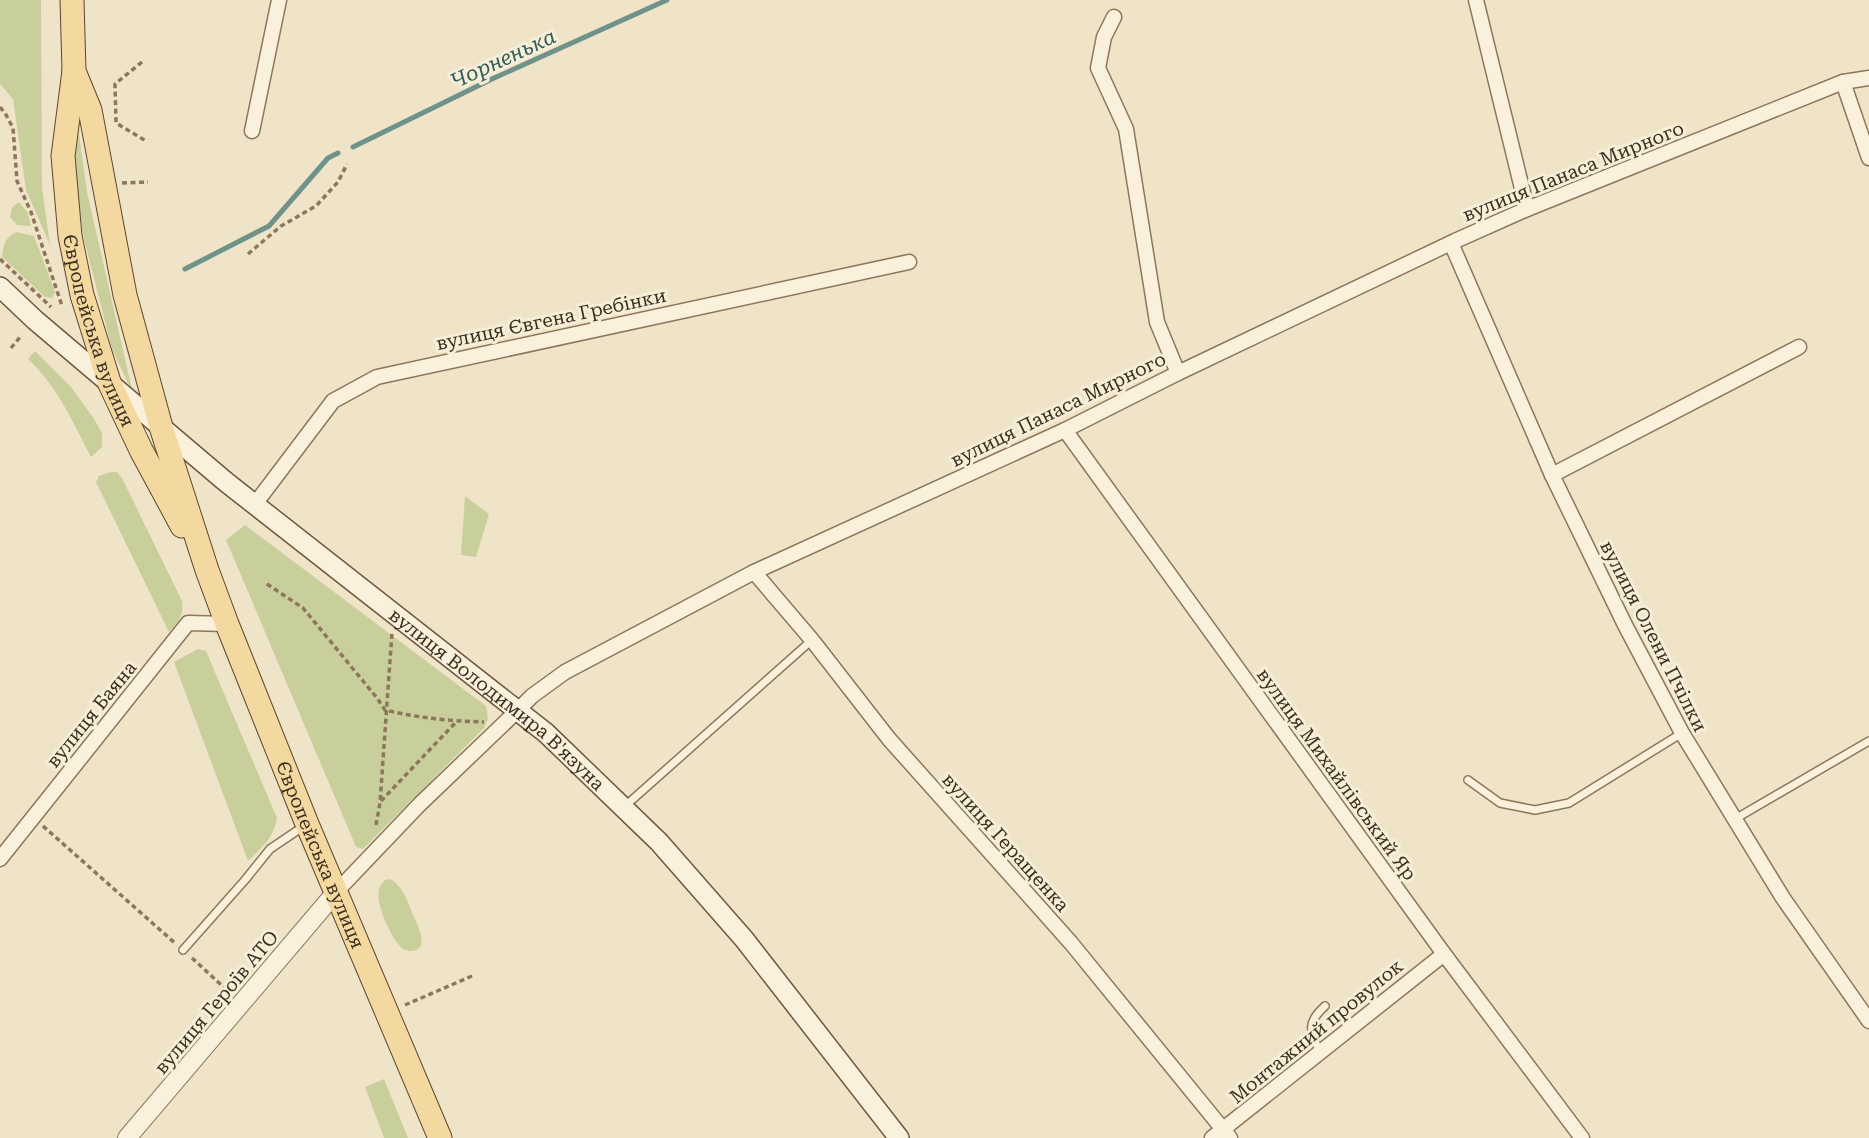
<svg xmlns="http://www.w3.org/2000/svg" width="1869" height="1138" font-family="'Roboto Serif',serif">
	<rect width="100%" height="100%" fill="#f0e4c8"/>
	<!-- green -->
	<g fill="#c9cf9b">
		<path d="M0 0H41L42 188 50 245 26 190 13 99 0 84Z"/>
		<path d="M75 105 87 192 133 394 112 349 83 235 73 155Z"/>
		<path d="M19 202 28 213 31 226 17 225 10 217 12 207Z"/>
		<path d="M17 232 34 236 55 292 52 298 45 297 2 257C3 245 5 237 17 232Z"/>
		<path d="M35 351 71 387 94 419 102 433V447L91 457C73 422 57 386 28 359Z"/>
		<path d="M111 472H117L122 478 182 601C184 616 178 622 169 632L96 482 99 476Z"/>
		<path d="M465 496 489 514 476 557 461 555Z"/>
		<path d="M245 525 486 706 488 718 484 728 363 849 356 847 226 540Z"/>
		<path d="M198 649 206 651 277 818C274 838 262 847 248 861L174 662Z"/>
		<path d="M390 879C403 886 408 902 413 915 417 924 431 949 412 951 407 951 406 951 402 948 391 938 375 904 379 889 380 885 383 883 385 880Z"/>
		<path d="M384 1079 408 1138H384L365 1087Z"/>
	</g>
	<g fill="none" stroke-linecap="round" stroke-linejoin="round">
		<!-- stream -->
		<g stroke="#6f938a" stroke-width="5">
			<path d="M353 147 492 79 667 0"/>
			<path d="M185 269 269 226 328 158 338 153"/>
		</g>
		<defs>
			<g id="service">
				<path d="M1468 780 1500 803 1535 810 1569 803 1682 733"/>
				<path d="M624 807 812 640"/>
				<path d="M1735 819 1869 741"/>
				<path d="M183 950 245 880 270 849 304 826"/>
				<path d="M1320 1052C1310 1031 1306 1023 1325 1006"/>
			</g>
			<g id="minor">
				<path d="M1476 0 1527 209"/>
				<path d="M1114 17 1104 37 1098 68 1126 129 1157 322 1178 373"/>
				<path d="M1843 82 1869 158"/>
				<path d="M252 131 279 0"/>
				<path d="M1451 243 1552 475 1625 625 1682 733 1783 898 1869 1021"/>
				<path d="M1065 430 1444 954 1582 1138"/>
				<path d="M1552 475 1799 347"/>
				<path d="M255 504 333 401 377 377 909 262"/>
				<path d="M754 572 812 640 889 739 1071 943 1230 1138"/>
				<path d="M0 859 188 623 227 624"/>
				<path d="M336 892 420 804 517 711 532 696 565 672 754 572 1065 430 1178 373 1455 241 1527 209 1843 82 1869 78"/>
				<path d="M1212 1138 1444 954"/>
			</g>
			<path id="tertiary" d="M127 1138 336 892"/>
			<g id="secondary">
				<path id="s1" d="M0 287 35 320 226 482 546 733 659 842 744 939 899 1138"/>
			</g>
			<g id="primary">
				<path id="s2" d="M72 0 74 71 63 156 70 236 82 295 109 382 141 450 182 526"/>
				<path id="s3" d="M74 71 90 110 125 295 161 427 207 570 227 624 307 824 440 1138"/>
			</g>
		</defs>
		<!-- service casing -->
		<use href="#service" stroke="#8d765c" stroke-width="10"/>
		<!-- minor casing -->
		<use href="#minor" stroke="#8d765c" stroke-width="17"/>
		<!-- tertiary casing -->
		<use href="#tertiary" stroke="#8d765c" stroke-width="20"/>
		<!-- secondary casing -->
		<use href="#secondary" stroke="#6f573f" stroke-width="22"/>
		<!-- primary casing -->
		<use href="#primary" stroke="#5b4430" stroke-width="25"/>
		<!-- path -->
		<g stroke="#8d765c" stroke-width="3.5" stroke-dasharray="5 3.5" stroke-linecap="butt">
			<path d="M142 62 115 84 116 123 146 141"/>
			<path d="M0 107 5 113 13 128 17 181 31 212 62 306"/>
			<path d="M122 183 148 182"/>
			<path d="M248 254 281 226 316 206 338 182 347 164"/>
			<path d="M0 259 51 307"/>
			<path d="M11 348 21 336"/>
			<path d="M267 584 303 608 377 698 385 710C418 718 451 721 484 722"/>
			<path d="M381 801 457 721"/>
			<path d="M376 825 380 803 392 632"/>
			<path d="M43 826 176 944"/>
			<path d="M192 958 230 993"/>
			<path d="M405 1005 472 976"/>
		</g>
		<!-- service -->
		<use href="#service" stroke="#faf1dc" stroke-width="7"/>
		<!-- minor -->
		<use href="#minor" stroke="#faf1dc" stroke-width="14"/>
		<!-- tertiary -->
		<use href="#tertiary" stroke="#faf1dc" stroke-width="18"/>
		<!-- secondary -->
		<use href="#secondary" stroke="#faf1dc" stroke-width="19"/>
		<!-- primary -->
		<use href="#primary" stroke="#f3d9a0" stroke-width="23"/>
	</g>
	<g text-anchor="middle" stroke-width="6" stroke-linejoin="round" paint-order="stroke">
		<!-- street labels -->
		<g font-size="19" fill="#3d2e20" stroke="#f7eed8">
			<text transform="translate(1573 171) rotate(-22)" y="7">вулиця Панаса Мирного</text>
			<text transform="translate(551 319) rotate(-12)" y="7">вулиця Євгена Гребінки</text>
			<text dy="7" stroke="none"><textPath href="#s2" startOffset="336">Європейська вулиця</textPath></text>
			<text transform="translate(1058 409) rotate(-26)" y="7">вулиця Панаса Мирного</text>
			<text transform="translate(1654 636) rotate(63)" y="7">вулиця Олени Пчілки</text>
			<text dy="7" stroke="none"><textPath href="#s1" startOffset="646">вулиця Володимира В'язуна</textPath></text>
			<text transform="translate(91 714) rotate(-51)" y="7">вулиця Баяна</text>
			<text transform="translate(1337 774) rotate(54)" y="7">вулиця Михайлівський Яр</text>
			<text transform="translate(1006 842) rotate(48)" y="7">вулиця Геращенка</text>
			<text dy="7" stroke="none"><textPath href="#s3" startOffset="824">Європейська вулиця</textPath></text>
			<text transform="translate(216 1002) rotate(-50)" y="7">вулиця Героїв АТО</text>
			<text transform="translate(1316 1031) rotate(-39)" y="7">Монтажний провулок</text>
		</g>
		<!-- water labels -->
		<g font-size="21" font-style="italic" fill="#2f5d5a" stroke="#f7eed8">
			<text transform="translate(503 59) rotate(-25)" y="7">Чорненька</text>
		</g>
	</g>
</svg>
